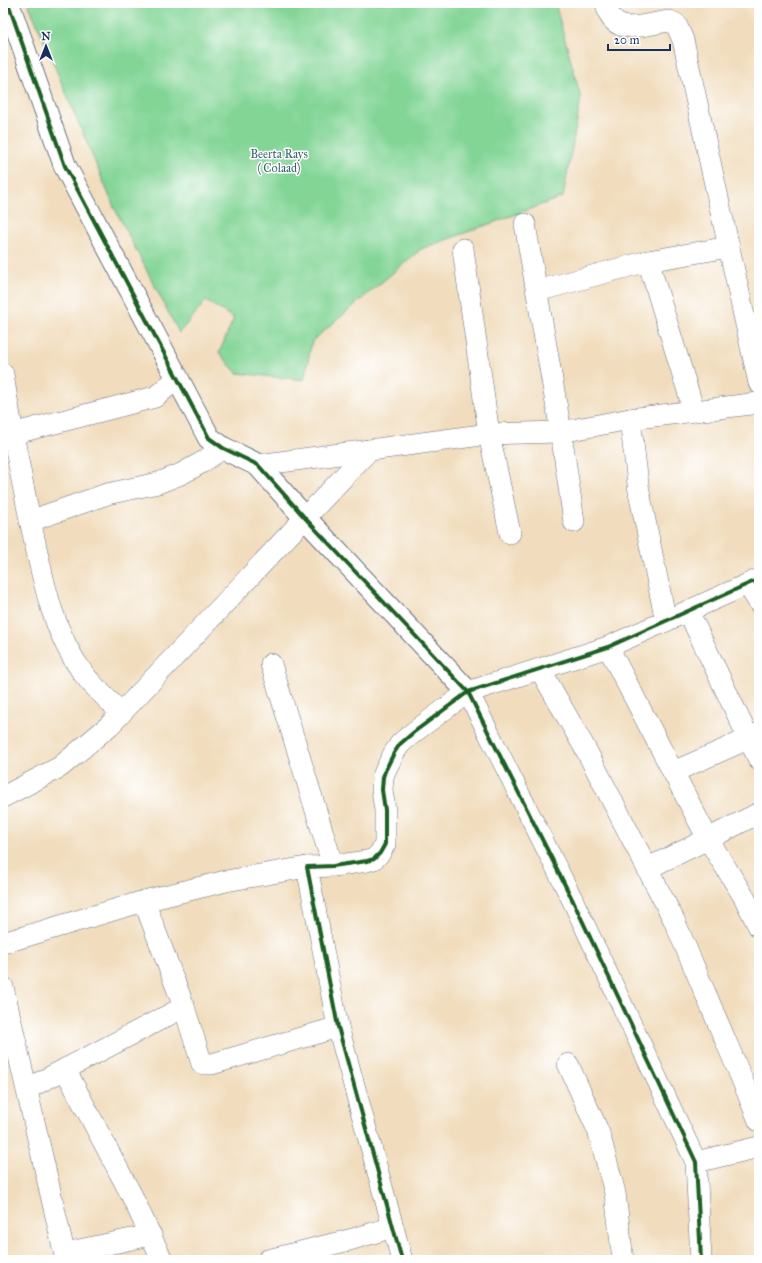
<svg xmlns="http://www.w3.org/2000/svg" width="762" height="1263" font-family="'IM FELL Great Primer',serif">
	<rect width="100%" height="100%" fill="#fff"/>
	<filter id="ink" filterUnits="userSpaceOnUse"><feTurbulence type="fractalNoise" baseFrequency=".025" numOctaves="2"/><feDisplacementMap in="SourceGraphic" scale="8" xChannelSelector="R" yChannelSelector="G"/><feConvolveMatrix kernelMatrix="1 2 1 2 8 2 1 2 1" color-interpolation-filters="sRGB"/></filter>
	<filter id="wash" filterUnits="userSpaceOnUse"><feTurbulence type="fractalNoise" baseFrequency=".012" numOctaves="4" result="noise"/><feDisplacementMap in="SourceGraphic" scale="16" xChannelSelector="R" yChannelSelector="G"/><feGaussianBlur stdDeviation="0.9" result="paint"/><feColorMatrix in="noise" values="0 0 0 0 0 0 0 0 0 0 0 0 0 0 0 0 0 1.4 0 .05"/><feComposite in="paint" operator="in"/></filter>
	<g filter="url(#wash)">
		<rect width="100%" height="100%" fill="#f1ddbd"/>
		<!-- green -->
		<path fill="#83d596" stroke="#4f827a" d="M28 3H555L581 98 563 197 421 249 312 341 304 380 237 373 219 353 234 318 206 301 179 333 114 207Z"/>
	</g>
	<g filter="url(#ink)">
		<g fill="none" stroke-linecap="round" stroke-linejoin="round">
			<defs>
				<g id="minor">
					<path d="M606 3C607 8 609 16 613 20 625 34 655 22 670 21L676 24 683 40 759 383"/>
					<path d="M525 224 561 432 574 522"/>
					<path d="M463 249 489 434 510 533"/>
					<path d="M648 261 694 411"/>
					<path d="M537 291 648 261 729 247"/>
					<path d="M3 374C11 426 21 477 32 529 43 579 52 631 83 673 94 688 109 700 121 713"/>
					<path d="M630 419 639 492 666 621"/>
					<path d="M12 434 155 397 178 378"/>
					<path d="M258 465 489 434 561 432 630 419 759 403"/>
					<path d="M30 521 107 494 158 483 181 474 201 463 223 448"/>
					<path d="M748 584 759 603"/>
					<path d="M688 611 759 760"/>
					<path d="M608 647 708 839 744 897 759 927"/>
					<path d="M271 664 333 866"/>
					<path d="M540 669 586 750 674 920 736 1065 759 1121"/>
					<path d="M468 692 573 901 696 1162 701 1260"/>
					<path d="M673 772 748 739 759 733"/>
					<path d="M3 797 60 767 110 725 369 450"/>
					<path d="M648 868 708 839 759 813"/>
					<path d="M144 901 184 1007 202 1064H212L338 1027"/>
					<path d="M3 943 144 901 226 881 307 867"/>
					<path d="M3 987 66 1260"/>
					<path d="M568 1064 599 1133 615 1193 623 1260"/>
					<path d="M65 1069 132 1196 162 1260"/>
					<path d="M27 1089 184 1007"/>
					<path d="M696 1162 759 1147"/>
					<path d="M65 1253 151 1235"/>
					<path d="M268 1260 353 1239 393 1227"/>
					<path d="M402 1260 338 1027 307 867 333 866 367 861 374 859 380 853 385 844V810L382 790 383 777 385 771 394 753 400 744 414 732 468 692 608 647 759 579"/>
				</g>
				<path id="tertiary" d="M8 3 65 166 209 438 223 448 258 465 305 518 468 692"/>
			</defs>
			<!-- minor casing -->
			<use href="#minor" stroke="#666c7f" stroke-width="22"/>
			<!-- tertiary casing -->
			<use href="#tertiary" stroke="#666c7f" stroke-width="24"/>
			<!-- minor -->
			<use href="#minor" stroke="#fff" stroke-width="21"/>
			<!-- tertiary -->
			<use href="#tertiary" stroke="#fff" stroke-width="22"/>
			<defs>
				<g id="cycleway">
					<path d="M8 3 65 166 209 438 223 448 258 465 305 518 468 692 573 901 696 1162 701 1260"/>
					<path d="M402 1260 338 1027 307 867 333 866 367 861 374 859 380 853 385 844V810L382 790 383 777 385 771 394 753 400 744 414 732 468 692 608 647 759 579"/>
				</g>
			</defs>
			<!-- cycleway casing -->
			<use href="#cycleway" stroke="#fff" stroke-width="6"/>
			<!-- cycleway -->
			<use href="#cycleway" stroke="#1b5e20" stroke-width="4"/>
		</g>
	</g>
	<g text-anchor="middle" stroke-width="3" stroke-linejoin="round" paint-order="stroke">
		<!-- park labels -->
		<g font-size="12" fill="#3a616f" stroke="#fff">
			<text x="279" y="158">Beerta Rays<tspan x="279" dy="14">( Colaad)</tspan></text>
		</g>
	</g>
	<!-- margin -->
	<rect width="762" height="1263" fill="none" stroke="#fff" stroke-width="16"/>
	<!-- north arrow -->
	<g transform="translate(46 46)" stroke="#ffffff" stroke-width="3" paint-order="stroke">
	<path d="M0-3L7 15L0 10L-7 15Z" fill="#1b2f5e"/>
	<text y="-6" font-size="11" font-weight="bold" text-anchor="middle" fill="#1b2f5e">N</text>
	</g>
	<!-- scale -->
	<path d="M608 44v6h62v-6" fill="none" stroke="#1b2f5e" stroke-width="2"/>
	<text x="614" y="44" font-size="12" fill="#1b2f5e" stroke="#ffffff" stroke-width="3" paint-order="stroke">20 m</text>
</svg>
